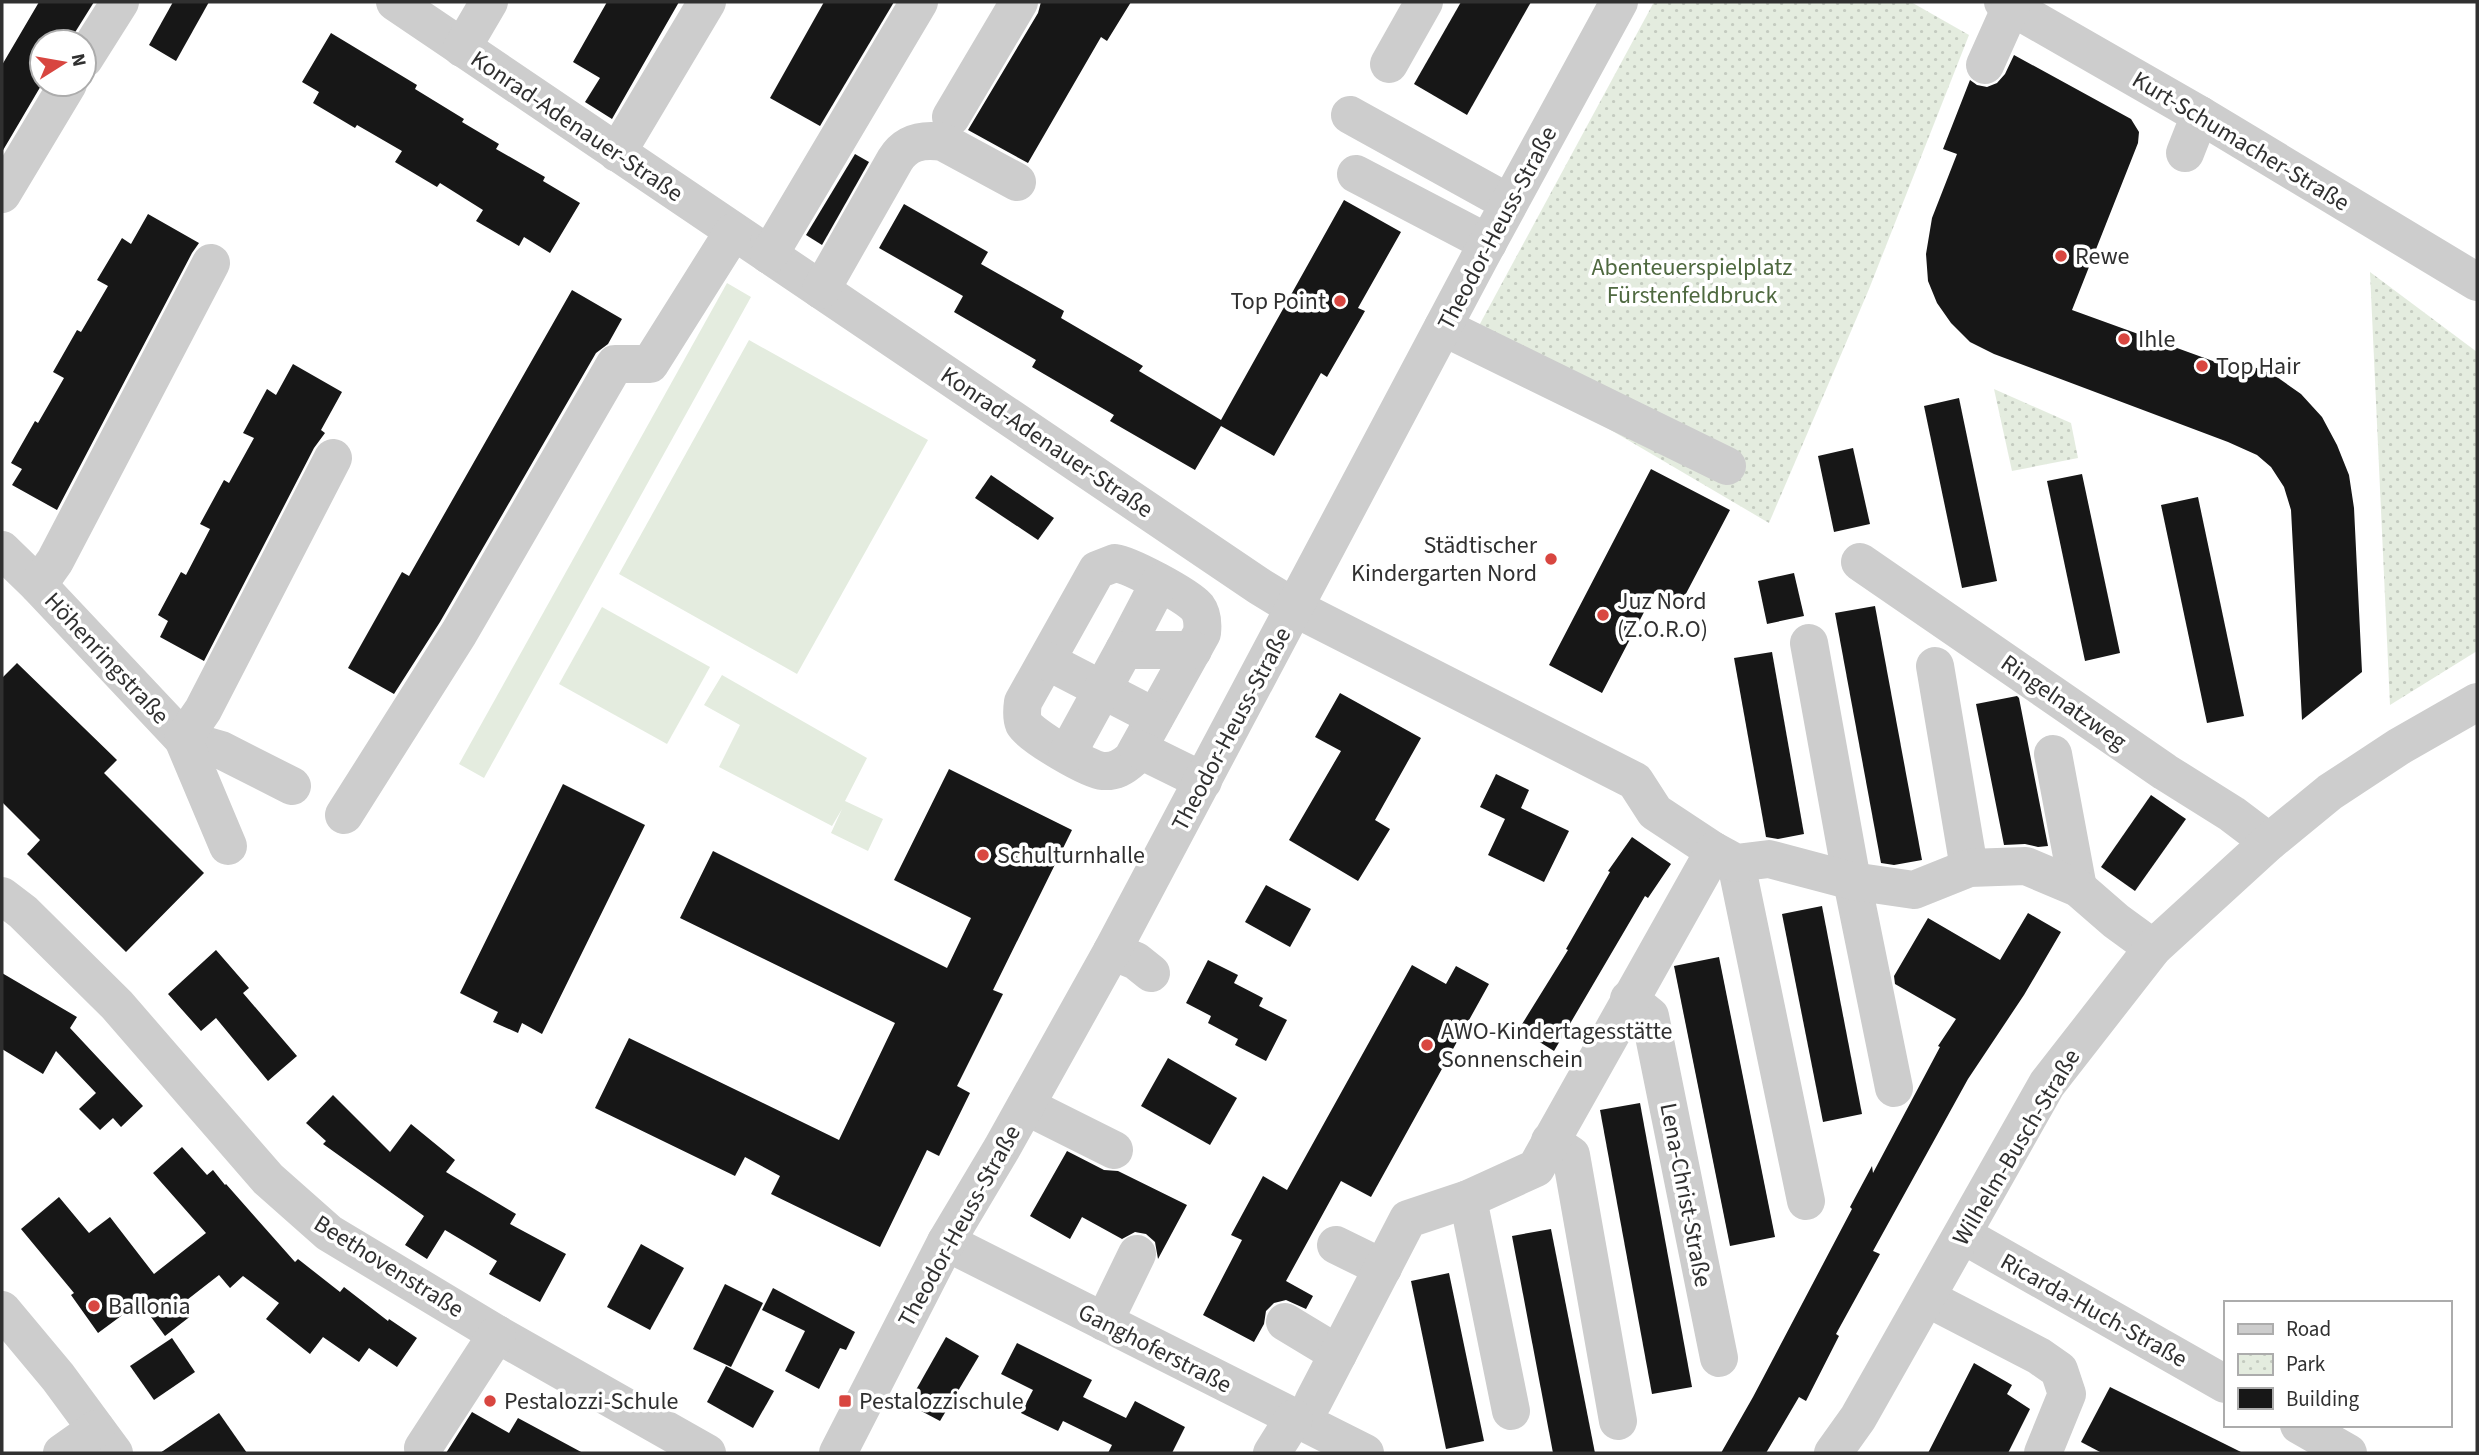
<svg xmlns="http://www.w3.org/2000/svg" width="2479" height="1455" font-family="'Source Sans 3',sans-serif">
	<defs>
		<pattern id="park-dots" width="8" height="8" patternUnits="userSpaceOnUse" patternTransform="scale(1.75)"><rect width="8" height="8" fill="#e4ecdf"/><path d="M2 2h.1M6 6h.1" fill="none" stroke="#c4cbc0" stroke-width="1.8" stroke-linecap="round"/></pattern>
	</defs>
	<rect width="100%" height="100%" fill="#fff"/>
	<!-- green -->
	<g fill="#e4ecdf">
		<path d="M727 283 751 297 484 778 459 764Z"/>
		<path d="M749 340 928 440 797 674 619 574Z"/>
		<path d="M602 607 710 667 667 744 559 684Z"/>
		<path d="M722 675 867 758 845 801 883 819 868 851 831 833 842 809 832 826 719 767 740 725 704 705Z"/>
	</g>
	<!-- park -->
	<g fill="url(#park-dots)">
		<path d="M1654 2H1911L1969 35 1869 289 1769 523 1468 346Z"/>
		<path d="M2370 272 2477 352V651L2390 705Z"/>
		<path d="M1994 389 2071 423 2078 458 2012 471Z"/>
	</g>
	<!-- building -->
	<g fill="#171717">
		<path d="M39 2H94L69 42H42V84L2 152V65Z"/>
		<path d="M173 2H209L176 61 149 45Z"/>
		<path d="M607 2H679L612 119 585 102 600 78 573 62Z"/>
		<path d="M824 2H894L820 126 770 98Z"/>
		<path d="M1041 2H1131L1107 41 1101 37 1028 163 968 130 1038 13Z"/>
		<path d="M1461 2H1531L1467 115 1414 84Z"/>
		<path d="M331 33 417 85 415 89 464 119 462 122 499 144 496 149 545 177 543 181 580 203 550 253 524 237 519 246 476 221 483 210 440 183 437 187 395 162 402 151 357 125 355 128 313 103 319 92 302 82Z"/>
		<path d="M2014 55 2131 119 2139 132 2138 143 2072 310 2246 373 2249 365 2274 375 2301 394 2322 417 2337 445 2349 475 2354 508 2362 672 2302 720 2291 510 2284 487 2271 467 2257 455 2228 442 1994 354 1970 342 1951 323 1937 303 1928 281 1926 254 1932 218 1957 154 1943 149 1970 80 1977 85 1987 87 1997 83 2005 74Z"/>
		<path d="M855 154 869 162 822 245 806 235Z"/>
		<path d="M1344 200 1401 232 1358 308 1365 311 1327 377 1321 373 1274 456 1221 426 1195 470 1110 421 1114 415 1032 367 1036 360 954 312 963 296 879 248 904 204 988 252 981 264 1064 311 1061 318 1143 366 1139 371 1221 420Z"/>
		<path d="M148 214 199 243 192 253 57 510 12 485 22 469 11 463 35 421 38 423 64 378 53 372 77 330 81 332 108 286 97 280 122 238 131 244Z"/>
		<path d="M572 290 622 319 608 344 596 353 440 622 394 694 348 668 402 572 409 576Z"/>
		<path d="M293 364 342 392 321 430 325 433 314 448 204 661 160 637 168 621 158 615 181 572 186 575 210 529 200 524 224 480 229 483 254 438 243 433 267 389 276 395Z"/>
		<path d="M1959 398 1997 581 1962 588 1924 406Z"/>
		<path d="M1853 448 1870 524 1834 532 1818 456Z"/>
		<path d="M1651 469 1730 510 1680 605 1655 591 1602 693 1549 665Z"/>
		<path d="M2082 474 2120 653 2085 661 2047 481Z"/>
		<path d="M991 475 1054 518 1038 540 975 498Z"/>
		<path d="M2198 497 2244 716 2207 723 2161 505Z"/>
		<path d="M1794 573 1804 616 1767 624 1758 581Z"/>
		<path d="M1875 606 1922 860 1894 865 1881 863 1835 613Z"/>
		<path d="M1772 652 1804 834 1778 839 1766 837 1734 658Z"/>
		<path d="M17 663 117 760 104 773 204 873 126 952 27 854 40 840 2 802V678Z"/>
		<path d="M1340 693 1421 738 1375 820 1390 829 1358 881 1289 840 1341 751 1315 737Z"/>
		<path d="M2017 696 2019 698 2048 846 2038 847 2025 844 2004 845 1976 704Z"/>
		<path d="M949 769 1072 830 993 990 1003 994 957 1086 970 1093 939 1156 927 1150 880 1247 771 1194 780 1176 745 1157 735 1176 595 1108 629 1038 839 1140 895 1023 680 918 713 851 947 968 971 918 894 880Z"/>
		<path d="M1496 774 1529 790 1521 808 1569 831 1544 882 1488 855 1505 819 1480 807Z"/>
		<path d="M563 784 645 825 542 1034 522 1023 518 1033 493 1022 498 1012 460 993Z"/>
		<path d="M2151 795 2186 819 2135 891 2101 867Z"/>
		<path d="M1632 837 1671 864 1648 898 1645 896 1554 1051 1519 1029 1568 950 1566 949 1610 872 1608 871Z"/>
		<path d="M1266 885 1311 909 1290 947 1245 922Z"/>
		<path d="M1822 906 1862 1114 1823 1122 1782 914Z"/>
		<path d="M2028 913 2061 932 2024 995 1968 1079 1873 1251 1880 1254 1836 1334 1839 1336 1806 1401 1799 1397 1766 1453H1721L1753 1397 1852 1209 1850 1207 1872 1166 1873 1173 1940 1047 1938 1046 1956 1019 1895 984 1894 976 1928 918 2000 960Z"/>
		<path d="M216 950 249 988 243 993 297 1056 268 1081 216 1018 201 1031 168 994Z"/>
		<path d="M1719 957 1775 1237 1730 1246 1674 966Z"/>
		<path d="M1208 960 1238 975 1234 983 1263 998 1259 1006 1287 1020 1266 1061 1235 1045 1238 1039 1208 1023 1211 1016 1186 1003Z"/>
		<path d="M1412 965 1446 984 1456 966 1489 984 1371 1197 1341 1181 1286 1281 1313 1296 1306 1309 1286 1300 1274 1303 1266 1311 1264 1324 1254 1342 1203 1315 1242 1240 1231 1235 1263 1176 1287 1190Z"/>
		<path d="M2 973 77 1017 70 1028 143 1106 121 1127 113 1118 100 1130 79 1109 96 1093 56 1051 43 1074 2 1049Z"/>
		<path d="M1168 1058 1237 1098 1210 1145 1141 1106Z"/>
		<path d="M333 1095 390 1152 411 1124 455 1160 446 1172 516 1214 510 1224 566 1254 540 1302 489 1274 497 1261 445 1230 427 1259 405 1245 424 1216 323 1144 326 1141 306 1123Z"/>
		<path d="M1640 1103 1692 1387 1652 1394 1600 1110Z"/>
		<path d="M182 1147 207 1175 213 1170 225 1185 226 1184 295 1262 298 1259 340 1292 344 1287 388 1321 389 1319 417 1338 397 1367 369 1348 359 1362 323 1337 310 1354 266 1319 279 1303 243 1276 230 1288 219 1275 183 1303 192 1315 165 1336 140 1302 98 1333 71 1295 74 1293 21 1229 59 1197 89 1233 110 1217 154 1274 206 1233 153 1173Z"/>
		<path d="M1067 1151 1104 1170 1118 1171 1187 1205 1158 1259 1155 1242 1146 1234 1135 1232 1122 1239 1082 1217 1070 1239 1030 1216Z"/>
		<path d="M1551 1229 1595 1453H1553L1512 1236Z"/>
		<path d="M641 1244 684 1268 650 1330 607 1307Z"/>
		<path d="M1449 1273 1484 1441 1446 1449 1411 1281Z"/>
		<path d="M725 1284 763 1303 731 1367 693 1349Z"/>
		<path d="M773 1288 855 1332 846 1350 840 1348 819 1389 785 1371 805 1331 762 1310Z"/>
		<path d="M946 1337 979 1356 940 1421 908 1404Z"/>
		<path d="M172 1338 195 1372 154 1400 130 1366Z"/>
		<path d="M1017 1343 1092 1380 1083 1397 1126 1418 1135 1401 1185 1427 1172 1453H1108L1112 1445 1063 1421 1058 1431 1021 1413 1033 1390 1001 1374Z"/>
		<path d="M1974 1363 2012 1385 2007 1394 2030 1409 2008 1453H1928Z"/>
		<path d="M726 1366 774 1391 753 1428 707 1402Z"/>
		<path d="M2110 1387 2243 1453H2102L2081 1442Z"/>
		<path d="M472 1412 509 1433 518 1418 583 1453H446Z"/>
		<path d="M219 1413 247 1453H160Z"/>
	</g>
	<g fill="none" stroke-linecap="round" stroke-linejoin="round">
		<!-- minor -->
		<g stroke="#cdcdcd" stroke-width="38">
			<path d="M395 2 1259 586 1295 608 1635 781 1655 812 1714 851"/>
			<path d="M2003 2 2200 115 2477 282"/>
			<path d="M462 48 489 2"/>
			<path d="M84 59 120 2"/>
			<path d="M1389 64 1424 2"/>
			<path d="M1985 65 2011 7"/>
			<path d="M1350 115 1509 203"/>
			<path d="M951 117 1019 2"/>
			<path d="M617 153 707 2"/>
			<path d="M2185 153 2200 115"/>
			<path d="M1356 174 1488 243"/>
			<path d="M2 194 68 84"/>
			<path d="M769 255 919 2"/>
			<path d="M821 290 895 160C906 142 922 139 943 142L1017 182"/>
			<path d="M1443 327 1727 466"/>
			<path d="M2 550 38 585 183 739 221 750 292 786"/>
			<path d="M1860 562 2165 772 2232 814 2269 842"/>
			<path d="M1115 563C1130 565 1186 595 1197 607 1203 615 1203 624 1202 633L1132 759C1123 767 1115 772 1103 771 1089 770 1031 736 1024 724 1021 717 1022 709 1023 702L1097 570Z"/>
			<path d="M38 585 55 561 211 263"/>
			<path d="M1809 643 1852 881 1894 1088"/>
			<path d="M1124 650 1159 583"/>
			<path d="M1047 661 1155 717"/>
			<path d="M1935 666 1969 868"/>
			<path d="M1138 749 1203 781"/>
			<path d="M1067 754 1124 650H1193"/>
			<path d="M2053 754 2078 888"/>
			<path d="M344 815 459 633 615 364H650L733 232"/>
			<path d="M228 846 183 739 203 710 333 458"/>
			<path d="M1736 863 1806 1201"/>
			<path d="M2 896 23 912 117 1005 268 1179 329 1233 497 1334 707 1453"/>
			<path d="M1112 951 1136 961 1151 973"/>
			<path d="M1629 999 1650 1016 1719 1358"/>
			<path d="M1026 1106 1114 1150"/>
			<path d="M1550 1141 1571 1155 1618 1421"/>
			<path d="M1468 1199 1511 1411"/>
			<path d="M1963 1235 2225 1384"/>
			<path d="M946 1242 1365 1453"/>
			<path d="M1336 1245 1383 1268"/>
			<path d="M1927 1298 2039 1356 2059 1370 2067 1394 2043 1453"/>
			<path d="M2 1310 58 1377 114 1453"/>
			<path d="M1104 1322 1137 1254"/>
			<path d="M1285 1322 1338 1354"/>
			<path d="M1313 1402 1408 1219 1468 1199 1536 1168 1714 851 1736 863 1769 859 1852 881 1914 890 1969 868 2026 866 2078 888 2116 921 2153 948"/>
			<path d="M2299 1425 2348 1453"/>
			<path d="M423 1448 497 1334"/>
			<path d="M62 1453 96 1429"/>
			<path d="M838 1453 946 1242 1002 1148 1112 951 1479 259 1619 2"/>
			<path d="M1272 1453 1294 1418"/>
			<path d="M1833 1453 1858 1418 2047 1084 2153 948 2269 842 2330 792 2400 746 2477 702"/>
		</g>
	</g>
	<!-- markers -->
	<g fill="#d84640" stroke="#fff" stroke-width="2.5">
		<circle cx="2061" cy="256" r="7"/>
		<circle cx="1340" cy="301" r="7"/>
		<circle cx="2124" cy="339" r="7"/>
		<circle cx="2202" cy="366" r="7"/>
		<circle cx="1551" cy="559" r="7"/>
		<circle cx="1603" cy="615" r="7"/>
		<circle cx="983" cy="855" r="7"/>
		<circle cx="1427" cy="1045" r="7"/>
		<circle cx="94" cy="1306" r="7"/>
		<circle cx="490" cy="1401" r="7"/>
		<rect x="838" y="1394" width="14" height="14" rx="3.5"/>
	</g>
	<g text-anchor="middle" stroke-width="7" stroke-linejoin="round" paint-order="stroke">
		<!-- street labels -->
		<g font-size="24" fill="#303030" stroke="#fff">
			<text transform="translate(577 126) rotate(34)" y="8">Konrad-Adenauer-Straße</text>
			<text transform="translate(2241 141) rotate(31)" y="8">Kurt-Schumacher-Straße</text>
			<text transform="translate(1497 228) rotate(-62)" y="8">Theodor-Heuss-Straße</text>
			<text transform="translate(1047 442) rotate(34)" y="8">Konrad-Adenauer-Straße</text>
			<text transform="translate(107 658) rotate(47)" y="8">Höhenringstraße</text>
			<text transform="translate(2064 702) rotate(35)" y="8">Ringelnatzweg</text>
			<text transform="translate(1231 729) rotate(-62)" y="8">Theodor-Heuss-Straße</text>
			<text transform="translate(2016 1147) rotate(-59)" y="8">Wilhelm-Busch-Straße</text>
			<text transform="translate(1686 1195) rotate(79)" y="8">Lena-Christ-Straße</text>
			<text transform="translate(959 1226) rotate(-61)" y="8">Theodor-Heuss-Straße</text>
			<text transform="translate(389 1266) rotate(32)" y="8">Beethovenstraße</text>
			<text transform="translate(2094 1310) rotate(29)" y="8">Ricarda-Huch-Straße</text>
			<text transform="translate(1155 1348) rotate(27)" y="8">Ganghoferstraße</text>
		</g>
		<!-- poi labels -->
		<g font-size="24" fill="#303030" stroke="#fff" text-anchor="start">
			<text x="2075" y="264">Rewe</text>
			<text x="1326" y="309" text-anchor="end">Top Point</text>
			<text x="2138" y="347">Ihle</text>
			<text x="2216" y="374">Top Hair</text>
			<text x="1537" y="553" text-anchor="end">Städtischer<tspan x="1537" dy="28">Kindergarten Nord</tspan></text>
			<text x="1617" y="609">Juz Nord<tspan x="1617" dy="28">(Z.O.R.O)</tspan></text>
			<text x="997" y="863">Schulturnhalle</text>
			<text x="1441" y="1039">AWO-Kindertagesstätte<tspan x="1441" dy="28">Sonnenschein</tspan></text>
			<text x="108" y="1314">Ballonia</text>
			<text x="504" y="1409">Pestalozzi-Schule</text>
			<text x="859" y="1409">Pestalozzischule</text>
		</g>
		<!-- park labels -->
		<g font-size="24" fill="#4f6940" stroke="#fff">
			<text x="1692" y="275">Abenteuerspielplatz<tspan x="1692" dy="28">Fürstenfeldbruck</tspan></text>
		</g>
	</g>
	<!-- border -->
	<rect width="2479" height="1455" fill="none" stroke="#303030" stroke-width="7"/>
	<!-- legend -->
	<rect x="2224" y="1301" width="228" height="126" fill="#ffffff" stroke="#acacac" stroke-width="2"/>
	<rect x="2238" y="1324" width="35" height="10" fill="#cdcdcd" stroke="#acacac" stroke-width="2"/>
	<text x="2286" y="1336" font-size="21" fill="#303030">Road</text>
	<rect x="2238" y="1354" width="35" height="21" fill="url(#park-dots)" stroke="#acacac" stroke-width="2"/>
	<text x="2286" y="1371" font-size="21" fill="#303030">Park</text>
	<rect x="2238" y="1388" width="35" height="21" fill="#171717" stroke="#acacac" stroke-width="2"/>
	<text x="2286" y="1406" font-size="21" fill="#303030">Building</text>
	<!-- north arrow -->
	<g transform="translate(63 63) rotate(79)"><circle r="33" fill="#ffffff" stroke="#acacac" stroke-width="2"/>
	<path d="M0-5L12 26L0 18L-12 26Z" fill="#d84640"/>
	<text y="-10" font-size="19" font-weight="bold" text-anchor="middle" fill="#303030">N</text>
	</g>
</svg>
